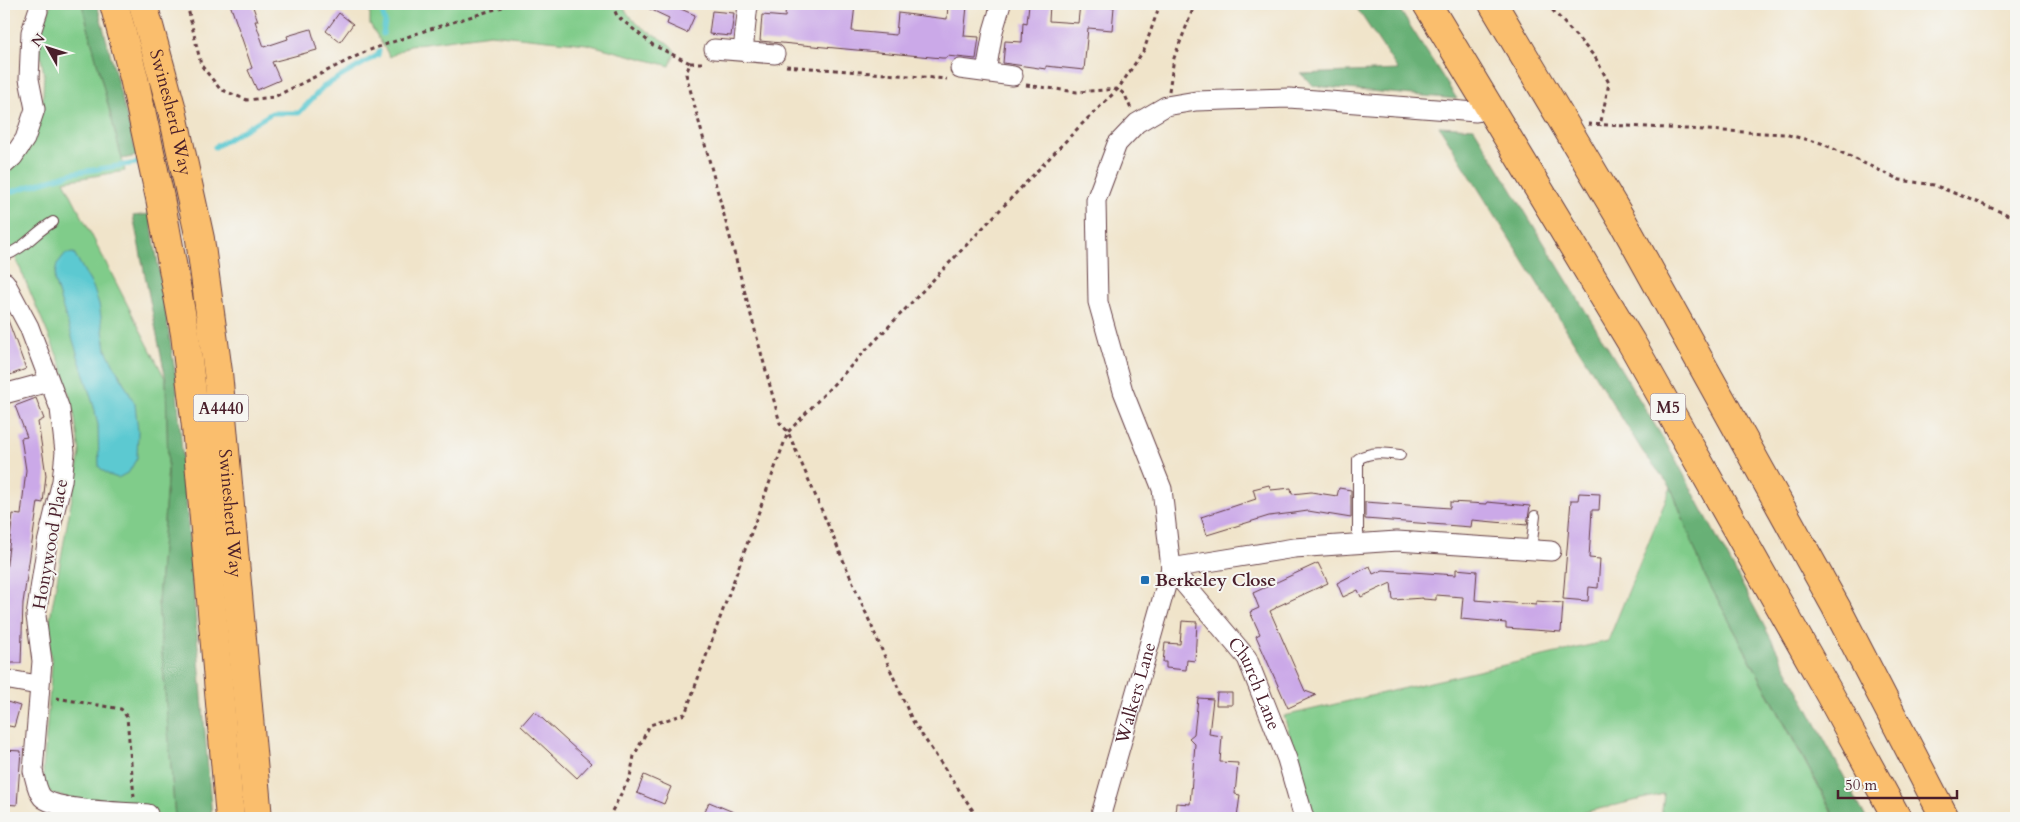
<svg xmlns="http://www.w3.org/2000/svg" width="2020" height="822" font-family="Cardo,serif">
	<rect width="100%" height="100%" fill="#f6f6f2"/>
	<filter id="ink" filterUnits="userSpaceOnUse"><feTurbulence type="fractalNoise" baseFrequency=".02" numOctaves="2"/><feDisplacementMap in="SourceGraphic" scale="10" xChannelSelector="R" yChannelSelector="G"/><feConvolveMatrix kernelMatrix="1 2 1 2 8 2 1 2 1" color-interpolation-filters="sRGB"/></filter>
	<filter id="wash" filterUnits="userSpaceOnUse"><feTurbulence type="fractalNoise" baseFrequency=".0096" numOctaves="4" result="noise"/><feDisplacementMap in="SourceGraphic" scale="20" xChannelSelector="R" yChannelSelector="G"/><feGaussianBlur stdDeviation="1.12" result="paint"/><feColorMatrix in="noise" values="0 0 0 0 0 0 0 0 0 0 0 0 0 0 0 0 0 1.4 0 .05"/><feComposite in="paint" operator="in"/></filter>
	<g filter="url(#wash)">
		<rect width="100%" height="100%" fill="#f0e4ca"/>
		<!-- green -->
		<g fill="#80cc8a" stroke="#65765a">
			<path d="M51 4H82L125 171 64 181 166 380 168 468 158 602 175 818H160L157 814 105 808 46 792 43 770 52 665 47 635 80 453 74 413 62 367 11 247 4 250V173L42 113 44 74 38 41Z"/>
			<path d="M370 4H621C627 14 636 24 646 30 656 37 670 41 675 52L670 66 587 44 490 34 410 45 390 57 370 24Z"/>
			<path d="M1671 487 1705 576 1835 818H1661L1664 794 1559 818H1314L1284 716 1608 641Z"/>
		</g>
		<!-- forest -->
		<g fill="#68b076" stroke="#596850">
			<path d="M82 4H97L137 156 122 159Z"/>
			<path d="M1354 4H1396L1457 99 1314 86 1301 74 1398 70Z"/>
			<path d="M1439 126 1474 128 1675 458 1866 818H1836L1705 576 1671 487 1643 452Z"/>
			<path d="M150 214 176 378 212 818H175L158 602 168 468 166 380 133 216Z"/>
		</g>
		<!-- water -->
		<path fill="#5cc9d1" stroke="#53747e" d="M74 253 93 287 99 304 106 350 135 404 138 431 137 458 129 472 118 478 109 475 99 467 98 425 94 407 54 280 57 264 65 254Z"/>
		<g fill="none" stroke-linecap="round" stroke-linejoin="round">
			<!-- stream -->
			<g stroke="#5cc9d1" stroke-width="5">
				<path d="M380 4 385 22 383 34"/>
				<path d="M215 147 272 113H299L323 87 378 55 379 51"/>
				<path d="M4 194 73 173 137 163"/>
			</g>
		</g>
		<g id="blocks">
			<!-- building -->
			<g fill="#cba9e8">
				<path d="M230 4H252L258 21H255L264 47 288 39 287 36 311 29 317 50 272 62 280 80 257 90 248 70 252 68Z"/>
				<path d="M639 4H669L695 15 687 33 667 24 669 18Z"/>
				<path d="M786 4 855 5 852 31 896 35 898 13 947 19 948 4 967 6 964 36 979 37 976 59 947 56 946 58H942L760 41 762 15 785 17Z"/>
				<path d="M1029 4H1050L1049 21 1078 23 1080 4H1096V6L1114 7 1112 30 1088 28 1084 70 1046 66V69L1003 63 1005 41 1022 42 1023 22 1027 23Z"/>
				<path d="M712 11 734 13 731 36 709 34Z"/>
				<path d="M339 13 353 24 340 42 326 31Z"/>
				<path d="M5 312 26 369 10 375 4 358Z"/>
				<path d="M36 398 44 419 38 422 46 475 43 503 38 502 23 603 21 663H4V595L7 563 13 514 21 515 26 470 21 438 27 437 15 406Z"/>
				<path d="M1269 485 1271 490 1291 488 1292 494 1311 492 1337 496 1339 488 1351 490V518L1308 511 1294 513 1269 516 1207 535 1201 517 1256 499 1253 489Z"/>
				<path d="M1579 493 1600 494 1599 510H1592L1589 558 1600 559 1598 588 1589 587 1588 601 1563 599 1571 500H1578Z"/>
				<path d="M1365 502 1450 508V502L1487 504V502L1530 506 1527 525 1472 520 1471 527 1365 519Z"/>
				<path d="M1318 563 1328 583 1276 607V608L1270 611 1305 691 1316 695 1288 708 1256 636 1260 634 1250 612 1259 608 1253 593Z"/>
				<path d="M1370 566 1373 574 1383 570 1456 575V569L1477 571 1475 600 1536 605V601L1563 603 1561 632 1506 628V623L1461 619 1463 597 1436 595V600L1423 599V598L1393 600 1391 583 1361 597 1358 590 1343 597 1337 583Z"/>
				<path d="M1182 621 1197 622 1195 661 1187 660 1186 670 1166 668V662H1163L1165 643 1180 644Z"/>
				<path d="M1217 693H1232V705H1216Z"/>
				<path d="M1198 698 1213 699 1209 734 1222 736 1220 762 1238 763 1235 794 1240 795 1237 818H1175L1176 803 1190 804 1195 744 1189 738 1194 734Z"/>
				<path d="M4 701 20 706 14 727 4 725Z"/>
				<path d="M534 711 591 763 577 778 521 726Z"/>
				<path d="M4 750 21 751 17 805 4 804Z"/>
				<path d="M644 775 671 787 664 804 637 793Z"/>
				<path d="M709 802 748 818H702Z"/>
			</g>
		</g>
	</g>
	<g filter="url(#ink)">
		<use href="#blocks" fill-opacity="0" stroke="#633d43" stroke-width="1"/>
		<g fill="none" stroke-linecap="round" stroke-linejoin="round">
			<defs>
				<g id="service">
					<path d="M4 256C24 249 35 232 53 222"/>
					<path d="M1358 544V459C1371 451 1385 453 1400 455"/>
					<path d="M1531 550 1535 516"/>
				</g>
				<g id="minor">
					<path d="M714 49 775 54"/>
					<path d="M743 51 748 4"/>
					<path d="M960 69 1013 76"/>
					<path d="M986 72 993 31 1001 4"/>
					<path d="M4 165 13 157 25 139 35 109 29 79 31 32 38 11"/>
					<path d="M5 282 29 327 60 409 65 452 62 481 47 543 36 616 42 661 33 771C35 778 37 791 42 797 55 811 127 812 148 814"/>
					<path d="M4 394 48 382"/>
					<path d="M1171 568 1294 548 1397 541 1551 551"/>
					<path id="s1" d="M1171 568 1247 658 1287 759 1304 818"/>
					<path d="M4 679 38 685"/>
					<path id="s2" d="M1100 818 1171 568 1162 489 1123 391 1098 302 1096 200 1117 144 1137 123 1166 106 1196 101 1289 98 1476 112"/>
				</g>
				<g id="trunk">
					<path d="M114 4 134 78 160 198 185 334 196 427 230 818"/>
					<path id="s3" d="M143 4 172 110 200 239 218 372 258 818"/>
				</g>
				<g id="motorway">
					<path d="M1427 4 1631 342 1830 695 1897 818"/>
					<path d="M1493 4 1624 224 1836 607 1945 818"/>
				</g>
			</defs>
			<!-- service casing -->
			<use href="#service" stroke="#633d43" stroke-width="12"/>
			<!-- minor casing -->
			<use href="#minor" stroke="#633d43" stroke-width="21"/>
			<!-- trunk casing -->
			<use href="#trunk" stroke="#633d43" stroke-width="30"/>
			<!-- motorway casing -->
			<use href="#motorway" stroke="#633d43" stroke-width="30"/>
			<!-- path -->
			<g stroke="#633d43" stroke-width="3" stroke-dasharray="4 4" stroke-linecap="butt">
				<path d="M187 4 201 65 220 89 247 100 274 97 367 51 424 31 512 4"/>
				<path d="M612 4 617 16 653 45 690 63 686 74 780 423 788 432 912 720 978 818"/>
				<path d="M1547 4 1595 57 1609 83 1600 126"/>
				<path d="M690 63H705"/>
				<path d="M786 66 947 79"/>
				<path d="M1026 85 1077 92 1118 89 1125 95 1131 109"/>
				<path d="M1169 91 1174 58 1195 4"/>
				<path d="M1588 124 1784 134 1821 143 1900 180 1934 185 2016 218"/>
				<path d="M56 698 121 709 127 717 134 797"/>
				<path d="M612 811 630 777 634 756 650 725 685 714 788 432 1080 126 1118 89 1144 50 1160 4"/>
			</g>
			<!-- service -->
			<use href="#service" stroke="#fff" stroke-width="10"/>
			<!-- minor -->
			<use href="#minor" stroke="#fff" stroke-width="19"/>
			<!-- trunk -->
			<use href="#trunk" stroke="#fabe6d" stroke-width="28"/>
			<!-- motorway -->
			<use href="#motorway" stroke="#fabe6d" stroke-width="28"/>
		</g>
	</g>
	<!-- markers -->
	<rect fill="#1f6fb2" stroke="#f6f6f2" stroke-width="2" x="1140" y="575" width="10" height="10" rx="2.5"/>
	<g text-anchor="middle" stroke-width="4" stroke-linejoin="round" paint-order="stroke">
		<!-- shield labels -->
		<g fill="#f6f6f2" stroke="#7e6067" stroke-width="1">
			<rect x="1650.5" y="393.5" width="35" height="27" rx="4"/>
			<rect x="193.5" y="394.5" width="55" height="27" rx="4"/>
		</g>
		<g font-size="16" font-weight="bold" fill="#4a1f2b">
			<text x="1668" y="413">M5</text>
			<text x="221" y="414">A4440</text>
		</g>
		<!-- street labels -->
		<g font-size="18" fill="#4a1f2b" stroke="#f6f6f2">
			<text dy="6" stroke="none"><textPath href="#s3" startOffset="112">Swinesherd Way</textPath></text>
			<text dy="6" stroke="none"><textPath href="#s3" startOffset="518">Swinesherd Way</textPath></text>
			<text transform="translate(50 544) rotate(-80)" y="6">Honywood Place</text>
			<text dy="6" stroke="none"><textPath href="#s1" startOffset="144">Church Lane</textPath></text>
			<text dy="6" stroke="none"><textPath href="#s2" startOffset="130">Walkers Lane</textPath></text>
		</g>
		<!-- poi labels -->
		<g font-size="18" font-weight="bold" fill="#4a1f2b" stroke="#f6f6f2" text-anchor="start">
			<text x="1155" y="586">Berkeley Close</text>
		</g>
	</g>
	<!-- margin -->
	<rect width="2020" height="822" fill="none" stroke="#f6f6f2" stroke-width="20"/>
	<!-- north arrow -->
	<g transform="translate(48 48) rotate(309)" stroke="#f6f6f2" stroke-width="4" paint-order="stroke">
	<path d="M0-4L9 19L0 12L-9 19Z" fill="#4a1f2b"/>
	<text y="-8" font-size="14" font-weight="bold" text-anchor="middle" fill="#4a1f2b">N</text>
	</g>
	<!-- scale -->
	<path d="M1838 790v8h119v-8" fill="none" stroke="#4a1f2b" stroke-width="2.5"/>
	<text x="1845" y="790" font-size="15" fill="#4a1f2b" stroke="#f6f6f2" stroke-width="4" paint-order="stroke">50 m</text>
</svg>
